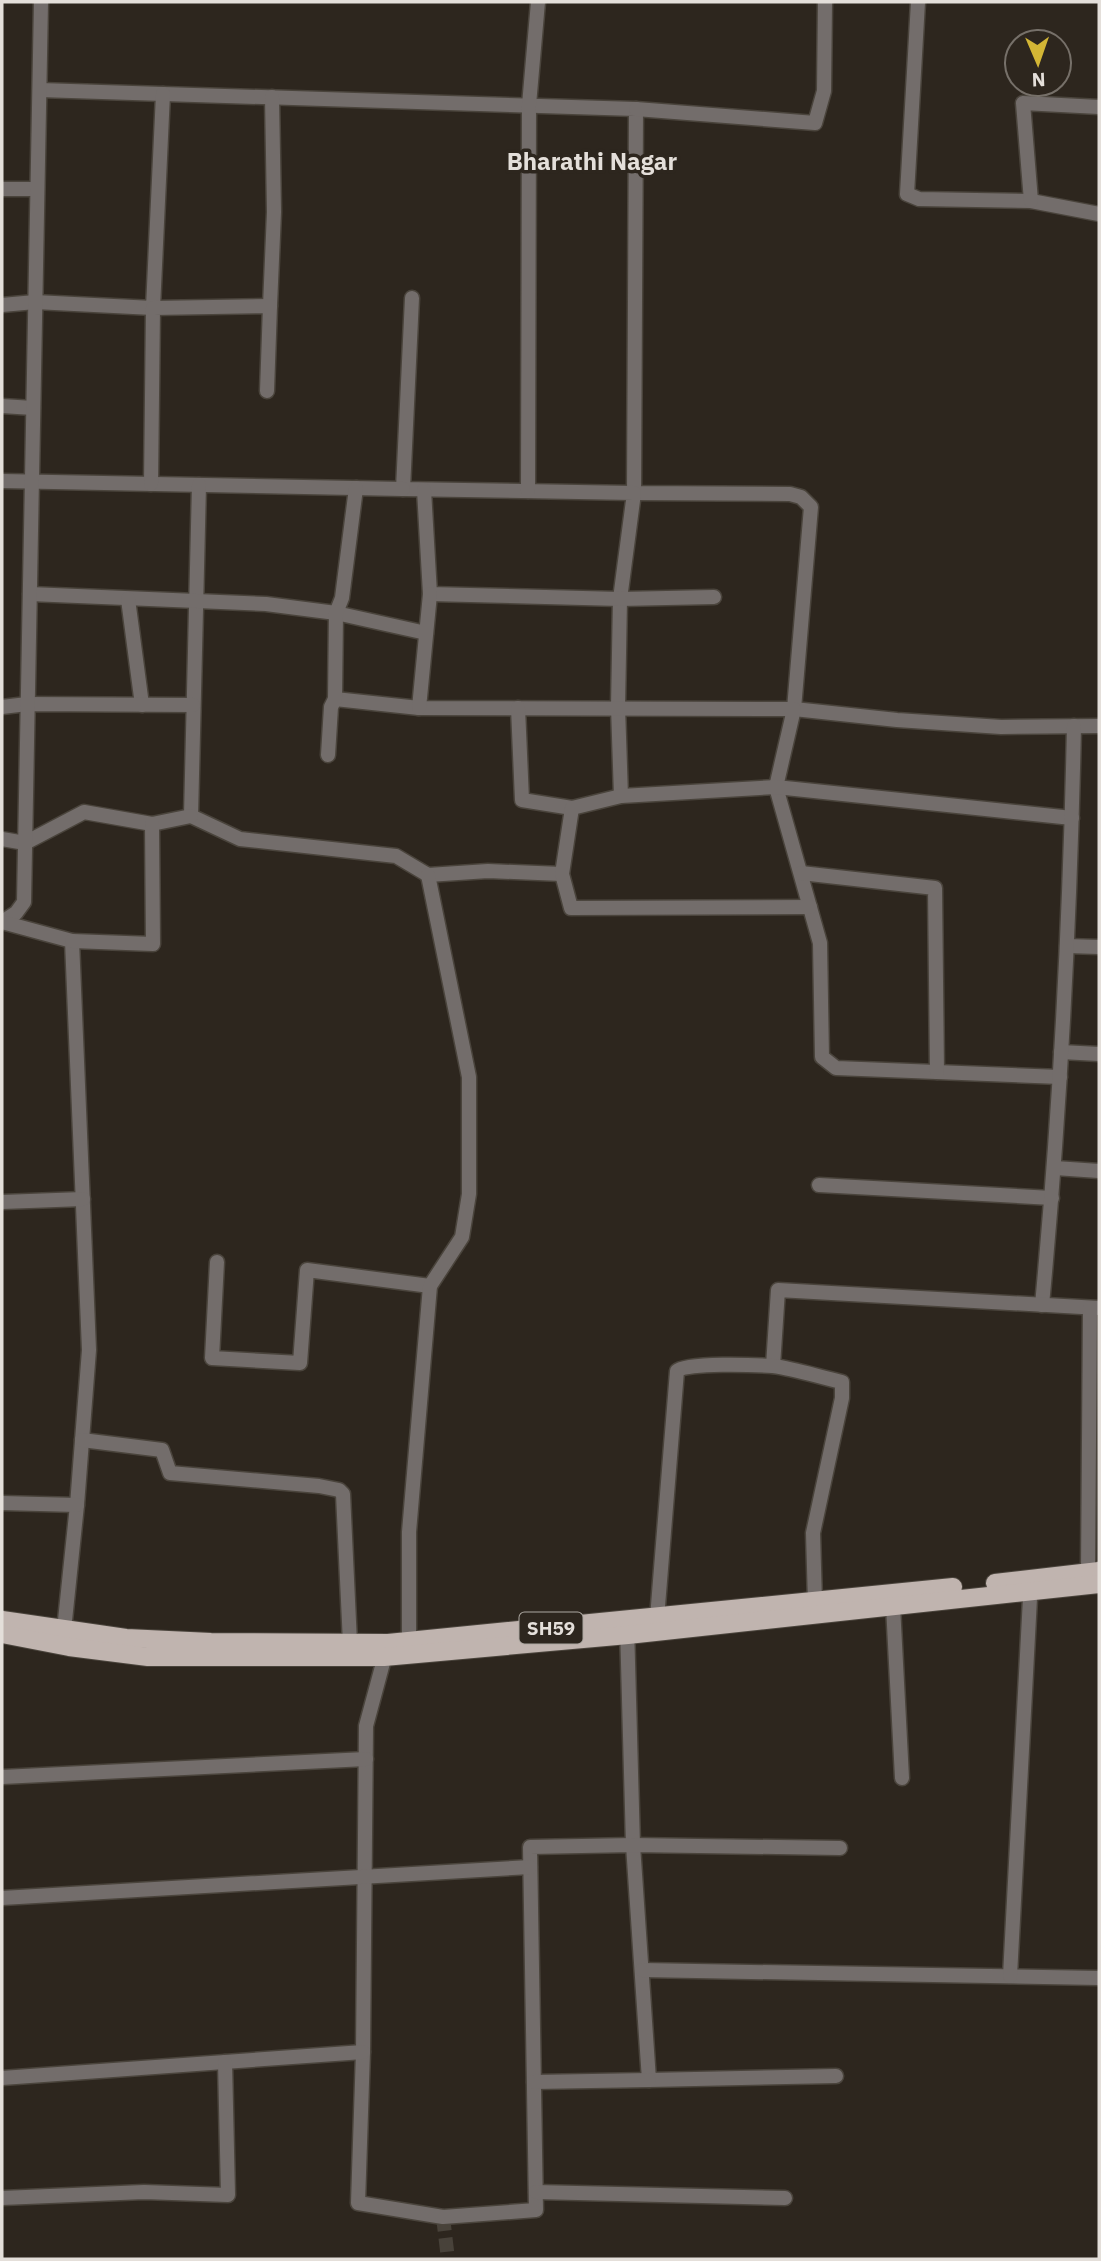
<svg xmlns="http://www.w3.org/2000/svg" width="1101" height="2261" font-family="'IBM Plex Sans',sans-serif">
	<rect width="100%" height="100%" fill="#2d261e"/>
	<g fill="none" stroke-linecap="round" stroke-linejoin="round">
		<!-- minor-tunnel -->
		<path stroke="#48423a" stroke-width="14" stroke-dasharray="14 7" stroke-linecap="butt" d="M443 2217 448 2259"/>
		<defs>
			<g id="minor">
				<path d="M918 2 907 194 919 199 1031 201 1099 214"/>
				<path d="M40 90 636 109 634 493 790 494 801 497 811 507 794 709 897 720 1001 727 1099 726"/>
				<path d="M636 109 815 123 824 91 825 2"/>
				<path d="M2 189H37"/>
				<path d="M1031 201 1023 103 1099 107"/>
				<path d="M412 298 403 489 634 493 620 599 618 707 621 796"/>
				<path d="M2 305 35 302 153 308 163 94"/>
				<path d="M270 306 274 212 272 97"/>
				<path d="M2 406 33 408"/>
				<path d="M2 481 403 489"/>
				<path d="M151 484 153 308 270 306 267 391"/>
				<path d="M199 485 191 816 240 839 396 856 428 875 488 871 562 874"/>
				<path d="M424 490 430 594 620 599 714 597"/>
				<path d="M528 491 529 105 538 2"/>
				<path d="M30 594 266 604 336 613 426 633"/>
				<path d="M128 599 142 705"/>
				<path d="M335 699 419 708 794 709 776 787 820 943 822 1057 836 1068 1060 1077"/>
				<path d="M2 707 27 704 193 705"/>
				<path d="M419 708 430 594"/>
				<path d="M518 708 522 800 572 808"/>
				<path d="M328 755 331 707 335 699 336 613 342 598 356 488"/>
				<path d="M2 839 25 843 84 812 152 824 191 816"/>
				<path d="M801 873 935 888 937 1072"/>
				<path d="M810 907 571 908 562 874 572 808 621 796 776 787 1072 818"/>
				<path d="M2 922 16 913 24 902 41 2"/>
				<path d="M2 922 72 941 89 1350 77 1505 64 1630"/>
				<path d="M72 941 153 944 152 824"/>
				<path d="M1067 946 1099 947"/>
				<path d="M1061 1052 1099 1054"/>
				<path d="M1055 1168 1099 1171"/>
				<path d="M819 1185 1052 1198"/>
				<path d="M2 1202 83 1199"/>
				<path d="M217 1262 212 1358 300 1363 307 1270 430 1286"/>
				<path d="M1042 1305C1060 1113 1070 919 1074 726"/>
				<path d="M773 1366 778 1290 1099 1308"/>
				<path d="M82 1440 162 1450 170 1473 319 1486 339 1490 343 1494 350 1643"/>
				<path d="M2 1503 77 1505"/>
				<path d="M1088 1572 1090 1308"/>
				<path d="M893 1606 902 1778"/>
				<path d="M657 1618 677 1371C686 1362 757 1365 773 1366 796 1369 819 1377 842 1382V1398L813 1533 815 1602"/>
				<path d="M627 1626 633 1845 649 2080 836 2076"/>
				<path d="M409 1642V1532L430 1286 462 1237 469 1194V1077L428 875"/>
				<path d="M387 1648 366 1726 363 2052 358 2203 443 2217 536 2210 530 1847 633 1845 840 1848"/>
				<path d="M2 1777 366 1759"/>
				<path d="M2 1898 530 1867"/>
				<path d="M642 1970 1099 1978"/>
				<path d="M1010 1976 1030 1598"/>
				<path d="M2 2078 363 2052"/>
				<path d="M534 2082 649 2080"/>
				<path d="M536 2192 785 2198"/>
				<path d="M2 2198 144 2192 228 2195 225 2062"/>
			</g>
			<g id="primary">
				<path d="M995 1583 1099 1571"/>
				<path d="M2 1620 126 1638 211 1642 388 1643 953 1587"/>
				<path d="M2 1634 69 1647 148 1657H384L628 1635 1099 1584"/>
			</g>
		</defs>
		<!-- minor casing -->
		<use href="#minor" stroke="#4a443c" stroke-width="17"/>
		<!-- primary casing -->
		<use href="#primary" stroke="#4a443c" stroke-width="20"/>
		<!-- minor -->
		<use href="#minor" stroke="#736d6b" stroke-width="14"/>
		<!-- primary -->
		<use href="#primary" stroke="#c0b4af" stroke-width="18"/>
	</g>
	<g text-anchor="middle" stroke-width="7" stroke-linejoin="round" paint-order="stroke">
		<!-- shield labels -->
		<rect fill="#2d261e" stroke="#ada8a2" stroke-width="2" x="519.5" y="1612.5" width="63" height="31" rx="5"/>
		<g font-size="19" font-weight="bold" fill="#e4dfda">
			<text x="551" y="1635">SH59</text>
		</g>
		<!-- quarter labels -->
		<g font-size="24" font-weight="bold" fill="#e4dfda" stroke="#2d261e">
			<text x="592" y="170">Bharathi Nagar</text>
		</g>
	</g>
	<!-- border -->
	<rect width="1101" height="2261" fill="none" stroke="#e4dfda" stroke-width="7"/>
	<!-- north arrow -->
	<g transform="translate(1038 63) rotate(178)"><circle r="33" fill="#2d261e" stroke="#767069" stroke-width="2"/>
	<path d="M0-5L12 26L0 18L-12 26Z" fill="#d3b635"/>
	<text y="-10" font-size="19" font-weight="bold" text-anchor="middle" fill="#e4dfda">N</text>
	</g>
</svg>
